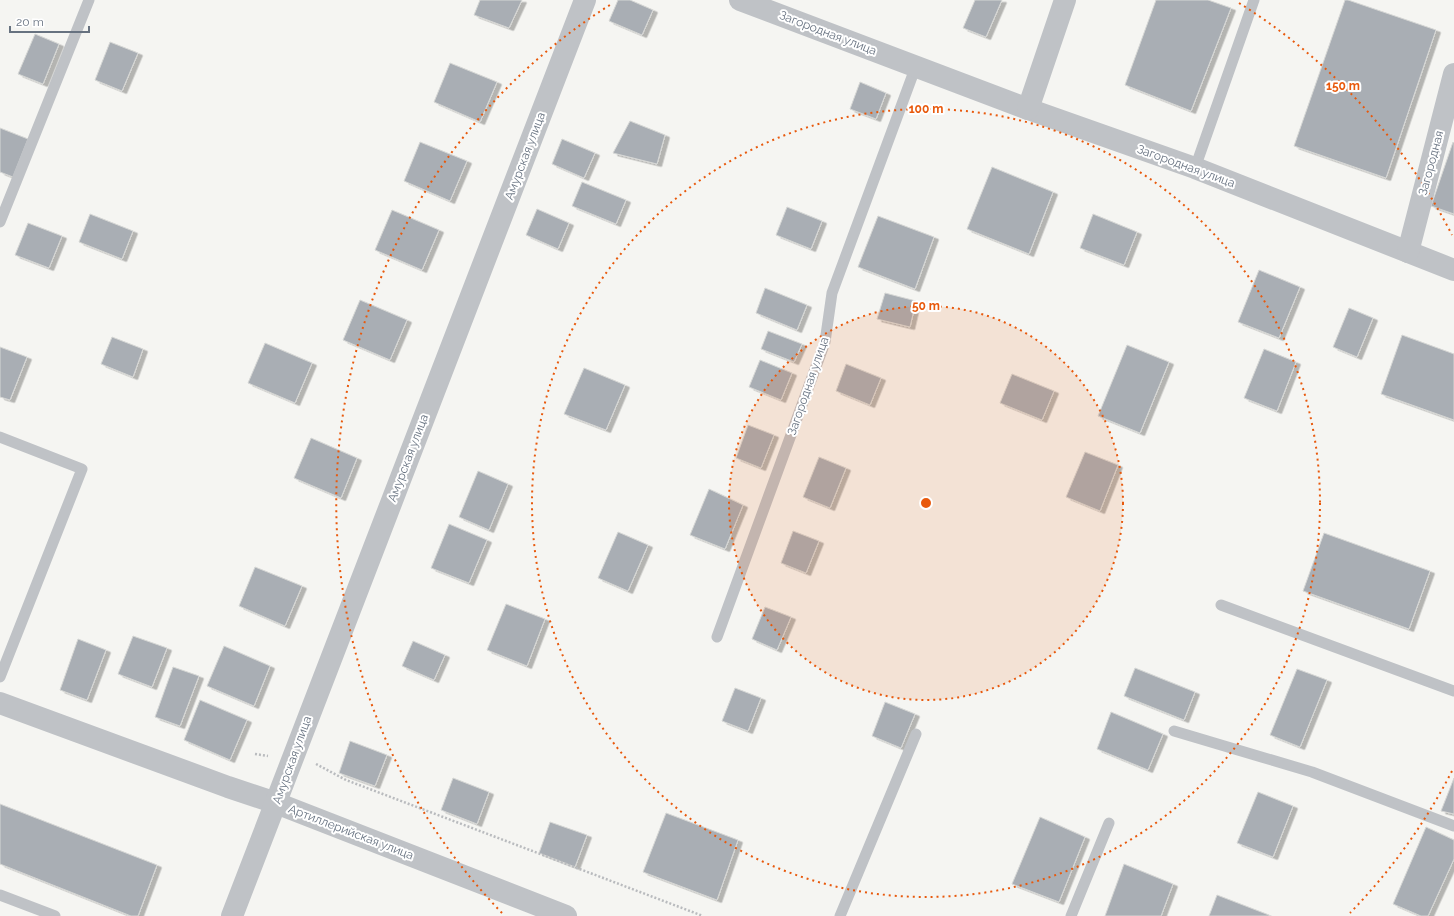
<svg xmlns="http://www.w3.org/2000/svg" width="1454" height="916" font-family="Raleway,sans-serif">
	<defs>
		<filter id="shadow"><feDropShadow dx="4.5" dy="2.5" stdDeviation="0" flood-color="#0004"/></filter>
	</defs>
	<rect width="100%" height="100%" fill="#f5f5f2"/>
	<!-- building -->
	<g fill="#a9aeb4" stroke="#d6d7d5" filter="url(#shadow)">
		<path d="M480 0H522L509 28 474 15Z"/>
		<path d="M618 0H630L653 10 642 35 609 21Z"/>
		<path d="M975 0H1002L986 37 963 28Z"/>
		<path d="M1156 0H1208L1231 8 1191 111 1125 85Z"/>
		<path d="M1345 0H1348L1436 30 1386 178 1294 146Z"/>
		<path d="M35 34 59 44 43 84 18 74Z"/>
		<path d="M110 42 138 53 122 91 95 80Z"/>
		<path d="M450 63 497 82 480 122 434 102Z"/>
		<path d="M860 82 886 93 876 119 850 109Z"/>
		<path d="M630 121 665 135 657 164 613 153Z"/>
		<path d="M0 128 28 139 13 177 0 172Z"/>
		<path d="M562 139 595 153 584 178 552 164Z"/>
		<path d="M420 142 467 161 450 201 404 181Z"/>
		<path d="M1453 142 1454 143V214L1431 206Z"/>
		<path d="M992 167 1053 192 1029 254 967 229Z"/>
		<path d="M582 182 626 200 616 224 572 206Z"/>
		<path d="M787 207 822 221 811 249 776 235Z"/>
		<path d="M537 209 569 223 558 249 526 235Z"/>
		<path d="M392 210 439 230 422 270 375 250Z"/>
		<path d="M90 214 133 231 122 259 79 242Z"/>
		<path d="M1093 214 1137 232 1124 265 1080 248Z"/>
		<path d="M878 216 934 237 915 289 858 267Z"/>
		<path d="M28 223 62 236 49 268 15 255Z"/>
		<path d="M1259 270 1300 287 1279 338 1238 322Z"/>
		<path d="M765 288 807 305 797 330 756 313Z"/>
		<path d="M885 293 916 301 910 327 877 319Z"/>
		<path d="M360 300 407 320 390 360 343 340Z"/>
		<path d="M1349 308 1373 318 1357 357 1333 347Z"/>
		<path d="M768 331 802 344 794 362 761 349Z"/>
		<path d="M1402 335 1454 354V420L1381 394Z"/>
		<path d="M112 337 143 349 133 377 101 364Z"/>
		<path d="M265 343 312 363 295 403 248 383Z"/>
		<path d="M1127 345 1169 362 1140 433 1098 416Z"/>
		<path d="M0 347 27 357 10 400 0 397Z"/>
		<path d="M1264 349 1296 362 1277 411 1244 398Z"/>
		<path d="M760 360 792 373 781 400 749 387Z"/>
		<path d="M846 364 881 378 870 405 836 391Z"/>
		<path d="M584 368 625 385 606 430 564 414Z"/>
		<path d="M1012 374 1054 391 1042 420 1000 403Z"/>
		<path d="M748 425 774 435 761 468 736 458Z"/>
		<path d="M311 438 357 458 341 498 294 478Z"/>
		<path d="M1085 452 1118 465 1100 511 1066 497Z"/>
		<path d="M819 457 846 468 830 508 803 497Z"/>
		<path d="M478 471 508 484 489 530 459 517Z"/>
		<path d="M709 489 743 505 725 549 690 535Z"/>
		<path d="M449 524 487 540 469 583 431 568Z"/>
		<path d="M793 531 819 541 806 573 781 563Z"/>
		<path d="M618 532 648 545 628 591 598 578Z"/>
		<path d="M1324 533 1430 571 1409 629 1303 591Z"/>
		<path d="M255 567 302 586 285 626 239 606Z"/>
		<path d="M506 604 545 619 527 666 487 650Z"/>
		<path d="M765 607 791 617 777 650 752 639Z"/>
		<path d="M133 636 167 648 152 687 118 674Z"/>
		<path d="M78 639 106 650 87 700 60 690Z"/>
		<path d="M413 641 445 655 434 680 402 666Z"/>
		<path d="M224 646 270 666 254 706 207 686Z"/>
		<path d="M173 667 199 676 180 726 155 717Z"/>
		<path d="M1135 668 1195 692 1184 720 1124 696Z"/>
		<path d="M1297 669 1327 680 1300 747 1270 735Z"/>
		<path d="M735 688 761 698 748 731 722 721Z"/>
		<path d="M200 700 247 720 230 760 184 740Z"/>
		<path d="M885 702 915 714 901 748 872 736Z"/>
		<path d="M1111 712 1163 734 1148 770 1097 749Z"/>
		<path d="M350 741 387 755 375 786 339 773Z"/>
		<path d="M453 778 489 792 477 824 441 810Z"/>
		<path d="M1454 778V814L1441 811Z"/>
		<path d="M1258 792 1293 806 1273 857 1237 843Z"/>
		<path d="M0 804 157 865 138 916H131L0 864Z"/>
		<path d="M666 813 738 840 717 900 643 872Z"/>
		<path d="M1040 817 1085 837 1059 902 1012 884Z"/>
		<path d="M550 822 587 835 575 867 539 853Z"/>
		<path d="M1426 827 1454 840V859L1428 916H1421L1393 904Z"/>
		<path d="M1124 864 1173 884 1161 916H1105Z"/>
		<path d="M1217 895 1269 915V916H1209Z"/>
	</g>
	<g fill="none" stroke-linecap="round" stroke-linejoin="round">
		<!-- path -->
		<g stroke="#b9bbbe" stroke-width="2.5" stroke-dasharray="2 2" stroke-linecap="butt">
			<path d="M255 754 268 756"/>
			<path d="M316 764 346 780 703 916"/>
		</g>
		<!-- lane -->
		<g stroke="#bfc2c6" stroke-width="11">
			<path d="M1195 168 1254 0"/>
			<path d="M0 222 89 0"/>
			<path d="M0 437 82 469 0 677"/>
			<path d="M1221 605 1454 691"/>
			<path d="M717 637 825 342 832 293 916 66"/>
			<path d="M1174 731 1312 772 1454 826"/>
			<path d="M0 895 55 916"/>
			<path d="M840 916 916 734"/>
			<path d="M1071 916 1109 823"/>
		</g>
		<!-- street -->
		<g stroke="#bfc2c6" stroke-width="22">
			<path d="M740 0 1028 109 1195 168 1454 270"/>
			<path d="M1028 109 1065 0"/>
			<path d="M1408 252 1454 74"/>
			<path d="M0 703 228 787 276 803 566 916"/>
			<path d="M232 916 585 0"/>
		</g>
	</g>
	<!-- distance rings -->
	<circle cx="926" cy="503" r="197" fill="#e8590c" fill-opacity=".12"/>
	<g fill="none" stroke="#e8590c" stroke-width="2" stroke-dasharray="2 4">
		<circle cx="926" cy="503" r="197"/>
		<circle cx="926" cy="503" r="394"/>
		<path d="M1452 771A590 590 0 0 1 1350 913M502 913A590 590 0 0 1 613 3M1239 3A590 590 0 0 1 1452 235"/>
	</g>
	<g text-anchor="middle" stroke-width="4" stroke-linejoin="round" paint-order="stroke">
		<!-- street labels -->
		<g font-size="12" fill="#677280" stroke="#fff">
			<text transform="translate(828 33) rotate(21)" y="4">Загородная улица</text>
			<text transform="translate(525 156) rotate(-69)" y="4">Амурская улица</text>
			<text transform="translate(1431 163) rotate(-75)" y="4">Загородная</text>
			<text transform="translate(1186 166) rotate(20)" y="4">Загородная улица</text>
			<text transform="translate(808 386) rotate(-71)" y="4">Загородная улица</text>
			<text transform="translate(408 458) rotate(-69)" y="4">Амурская улица</text>
			<text transform="translate(292 760) rotate(-70)" y="4">Амурская улица</text>
			<text transform="translate(351 832) rotate(21)" y="4">Артиллерийская улица</text>
		</g>
	</g>
	<circle cx="926" cy="503" r="6" fill="#e8590c" stroke="#fff" stroke-width="2"/>
	<g font-size="12" text-anchor="middle" font-weight="bold" fill="#e8590c" stroke="#fff" stroke-width="4" stroke-linejoin="round" paint-order="stroke">
		<text x="1343" y="90">150 m</text>
		<text x="926" y="113">100 m</text>
		<text x="926" y="310">50 m</text>
	</g>
	<!-- scale -->
	<path d="M10 26v6h79v-6" fill="none" stroke="#677280" stroke-width="2"/>
	<text x="16" y="26" font-size="12" fill="#677280" stroke="#ffffff" stroke-width="3" paint-order="stroke">20 m</text>
</svg>
